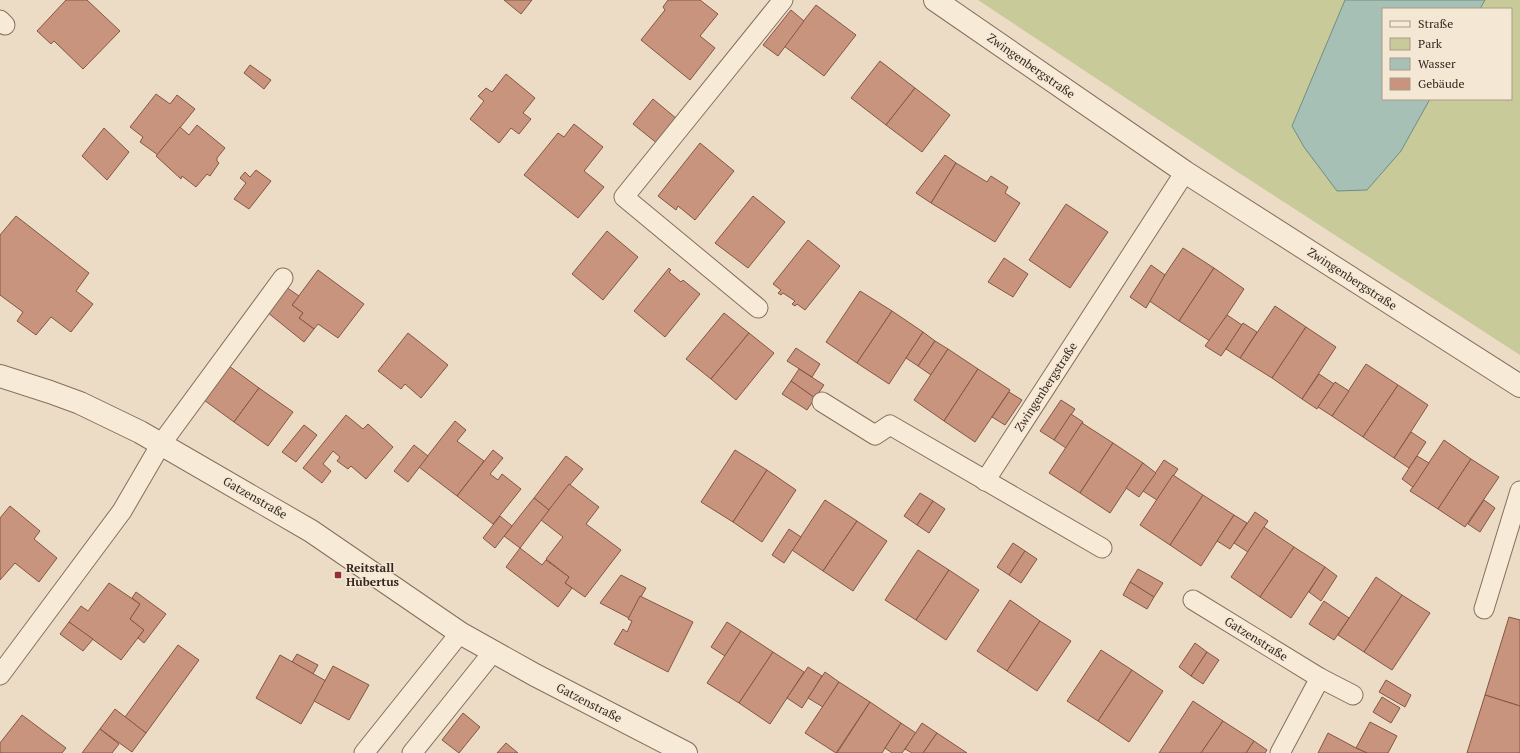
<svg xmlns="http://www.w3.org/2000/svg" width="1520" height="753" font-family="'PT Serif',serif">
	<rect width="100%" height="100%" fill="#ecdcc5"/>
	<!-- green -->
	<path fill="#c9ca99" d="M978 0H1345L1292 126 1401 151 1430 99H1511V9H1480L1485 0H1520V355L1236 171Z"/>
	<!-- water -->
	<path fill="#a6c0b6" stroke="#6e8e82" d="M1345 0H1485L1480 9H1383V99H1430L1401 151 1367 190 1337 191 1304 147 1292 126Z"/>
	<!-- building -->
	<g fill="#c9947d" stroke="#845643">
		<path d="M66 0H87L120 31 83 69 54 41 51 44 37 31Z"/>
		<path d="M504 0H532L521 14Z"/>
		<path d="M668 0H700L718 14 700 36 715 48 690 80 641 40 665 10 663 7Z"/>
		<path d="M816 5 856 35 824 76 784 46Z"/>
		<path d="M791 10 804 21 778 56 763 45Z"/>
		<path d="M880 61 915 88 886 125 851 98Z"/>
		<path d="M250 65 271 80 264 89 244 73Z"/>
		<path d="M506 74 535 98 523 113 531 119 519 134 511 128 499 143 470 119 484 101 478 96 486 88 492 92Z"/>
		<path d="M915 88 950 115 922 152 886 125Z"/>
		<path d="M156 94 170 104 177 95 195 109 158 155 140 142 143 137 130 127Z"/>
		<path d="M653 99 677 119 658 144 633 124Z"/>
		<path d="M574 124 603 147 584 171 604 187 578 218 524 175 558 133 564 137Z"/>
		<path d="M197 125 225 148 217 158V161L219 163 210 176 207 174 196 187 182 176 181 179 156 156 180 127 189 135Z"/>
		<path d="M104 128 129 152 107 180 82 156Z"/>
		<path d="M700 143 734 171 695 220 678 206 676 210 658 196Z"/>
		<path d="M945 155 956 163 931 203 916 193Z"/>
		<path d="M956 163 987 182 991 176 1008 187 1005 193 1020 203 995 242 931 203Z"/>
		<path d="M256 170 271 181 249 209 234 199 246 183 240 178 245 172 250 177Z"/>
		<path d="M753 196 785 222 748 268 715 243Z"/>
		<path d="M1066 204 1108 232 1070 288 1029 260Z"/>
		<path d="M16 216 89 273 76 291 93 304 71 332 51 317 36 335 17 321 23 312 0 295V235Z"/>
		<path d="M607 231 638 257 603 300 572 274Z"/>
		<path d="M808 240 840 266 805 310 797 304 795 306 792 304 795 301 783 293 781 295 778 293 781 290 773 284Z"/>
		<path d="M1183 248 1214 268 1179 321 1148 300Z"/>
		<path d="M1004 258 1028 274 1013 297 988 282Z"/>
		<path d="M1151 265 1165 275 1146 308 1130 297Z"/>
		<path d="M669 268 671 270 669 272 681 282 683 280 700 294 665 337 634 311Z"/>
		<path d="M1214 268 1244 289 1210 341 1179 321Z"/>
		<path d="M318 270 364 304 338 338 318 324 314 329 299 318 303 313 292 305Z"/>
		<path d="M286 287 299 296 292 305 303 313 299 318 314 329 304 342 267 312Z"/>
		<path d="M860 291 892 311 857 363 826 342Z"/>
		<path d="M1275 306 1306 327 1272 378 1240 358Z"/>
		<path d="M892 311 923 332 889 384 857 363Z"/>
		<path d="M724 313 749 333 711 379 686 359Z"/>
		<path d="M1227 315 1242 325 1221 356 1205 346Z"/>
		<path d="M1243 323 1257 332 1240 358 1226 349Z"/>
		<path d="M1306 327 1336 347 1302 399 1272 378Z"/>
		<path d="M923 332 935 341 918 366 906 358Z"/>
		<path d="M408 333 448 365 421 398 405 384 401 389 378 371Z"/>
		<path d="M749 333 774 353 736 400 711 379Z"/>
		<path d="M935 341 948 349 931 375 918 366Z"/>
		<path d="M796 348 820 364 812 377 787 361Z"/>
		<path d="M948 349 978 369 944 421 914 400Z"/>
		<path d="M1366 364 1398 385 1363 437 1332 416Z"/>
		<path d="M229 366 259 388 234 422 204 400Z"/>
		<path d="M799 369 824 385 815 398 791 381Z"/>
		<path d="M978 369 1010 390 975 442 944 421Z"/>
		<path d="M1319 374 1334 384 1317 409 1302 399Z"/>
		<path d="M791 381 815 398 807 410 782 394Z"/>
		<path d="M1335 382 1349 391 1332 416 1318 407Z"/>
		<path d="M1398 385 1428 405 1394 458 1363 437Z"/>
		<path d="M259 388 293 412 268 446 234 422Z"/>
		<path d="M1009 392 1022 400 1005 425 992 417Z"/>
		<path d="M1061 400 1075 409 1054 440 1040 431Z"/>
		<path d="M1071 414 1083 422 1066 448 1054 440Z"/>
		<path d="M346 415 363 429 368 424 393 447 366 479 351 466 348 469 337 461 340 457 333 451 323 464 331 471 322 483 303 468Z"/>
		<path d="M455 421 466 430 457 441 484 461 457 496 419 467Z"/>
		<path d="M1082 423 1113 443 1080 493 1049 473Z"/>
		<path d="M304 425 317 435 296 462 282 452Z"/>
		<path d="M1411 432 1426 442 1409 468 1394 458Z"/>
		<path d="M1444 440 1471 459 1438 509 1410 491Z"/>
		<path d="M1113 443 1143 463 1110 513 1080 493Z"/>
		<path d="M414 445 428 456 408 482 394 471Z"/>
		<path d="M493 450 503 458 490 474 498 480 502 474 521 489 493 524 457 496Z"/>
		<path d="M735 450 767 470 733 522 701 502Z"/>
		<path d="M566 456 583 469 549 510 534 498Z"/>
		<path d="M1417 456 1429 463 1413 487 1402 479Z"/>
		<path d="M1471 459 1499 477 1465 527 1438 509Z"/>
		<path d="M1164 460 1178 469 1157 500 1143 491Z"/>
		<path d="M1143 463 1156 473 1139 497 1126 488Z"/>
		<path d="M767 470 796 490 762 542 733 522Z"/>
		<path d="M1173 475 1203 495 1170 545 1140 525Z"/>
		<path d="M569 484 599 507 586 524 621 550 585 597 565 583 569 577 546 559 563 537 541 520Z"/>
		<path d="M920 493 933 501 917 525 904 516Z"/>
		<path d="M1203 495 1234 515 1201 566 1170 545Z"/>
		<path d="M534 498 549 510 520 548 504 536Z"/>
		<path d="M825 500 857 521 823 571 792 550Z"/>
		<path d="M1484 500 1495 508 1480 532 1468 524Z"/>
		<path d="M933 501 945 509 929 533 917 525Z"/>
		<path d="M10 506 40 531 34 539 57 558 39 582 15 563 0 580V518Z"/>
		<path d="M1255 512 1268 521 1248 552 1234 543Z"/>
		<path d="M1234 515 1247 523 1230 549 1217 541Z"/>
		<path d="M500 516 512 526 495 548 483 538Z"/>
		<path d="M857 521 887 541 853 591 823 571Z"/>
		<path d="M1264 527 1294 547 1260 597 1231 577Z"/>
		<path d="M789 529 801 537 784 563 772 555Z"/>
		<path d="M1013 543 1025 551 1009 575 997 567Z"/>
		<path d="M1294 547 1325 567 1291 618 1260 597Z"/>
		<path d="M520 548 542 565 546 560 569 577 565 583 572 588 558 607 506 567Z"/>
		<path d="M918 550 949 570 916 620 885 600Z"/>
		<path d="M1025 551 1037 559 1021 583 1009 575Z"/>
		<path d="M1325 567 1337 576 1321 601 1309 592Z"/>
		<path d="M1138 569 1163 583 1154 597 1130 582Z"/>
		<path d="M949 570 979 590 946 640 916 620Z"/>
		<path d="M621 575 646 588 629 618 600 603Z"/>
		<path d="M1376 577 1402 595 1364 652 1338 635Z"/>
		<path d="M1130 582 1154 597 1147 609 1123 595Z"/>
		<path d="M109 583 140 604 130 619 144 630 121 660 69 622 81 606 88 611Z"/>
		<path d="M136 592 166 614 144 643 138 638 144 630 130 619 140 604 132 598Z"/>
		<path d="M1402 595 1430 613 1392 670 1364 652Z"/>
		<path d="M640 596 693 622 668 672 614 644 623 629 627 632 632 621 628 619Z"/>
		<path d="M1010 600 1040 621 1007 671 977 651Z"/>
		<path d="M1324 601 1349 618 1334 640 1309 624Z"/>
		<path d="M1509 617 1520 620V706L1485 695Z"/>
		<path d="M1040 621 1071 641 1037 691 1007 671Z"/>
		<path d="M69 622 93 639 83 651 60 634Z"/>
		<path d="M727 622 741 631 725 656 711 647Z"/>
		<path d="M741 631 773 652 739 703 707 683Z"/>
		<path d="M1195 643 1207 652 1191 676 1179 667Z"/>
		<path d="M178 645 199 660 146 733 125 717Z"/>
		<path d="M1101 650 1132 670 1098 721 1067 701Z"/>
		<path d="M773 652 804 672 770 724 739 703Z"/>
		<path d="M1207 652 1219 660 1203 684 1191 676Z"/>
		<path d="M297 654 318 665 313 674 292 662Z"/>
		<path d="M280 655 326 681 301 724 256 698Z"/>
		<path d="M333 666 369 685 349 720 314 701Z"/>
		<path d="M808 667 822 676 802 708 787 698Z"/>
		<path d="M1132 670 1163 691 1129 742 1098 721Z"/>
		<path d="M825 672 839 682 823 707 808 698Z"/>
		<path d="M1386 680 1411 695 1405 707 1379 692Z"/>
		<path d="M839 682 870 702 836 753 805 733Z"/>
		<path d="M1485 695 1520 706V753H1467Z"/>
		<path d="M1382 697 1400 708 1391 723 1373 712Z"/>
		<path d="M1193 701 1223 721 1201 753H1159Z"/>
		<path d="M870 702 901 723 885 748 882 753H837Z"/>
		<path d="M115 709 146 733 132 752 100 729Z"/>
		<path d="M463 713 480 727 459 753 442 740Z"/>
		<path d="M22 715 66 748 62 753H0V743Z"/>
		<path d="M1223 721 1254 741 1246 753H1201Z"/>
		<path d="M1370 722 1397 736 1388 753H1367L1356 748Z"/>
		<path d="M901 723 916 733 902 753H892L885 748Z"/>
		<path d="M922 723 937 733 923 753H912L905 749Z"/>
		<path d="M100 729 119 744 112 753H82Z"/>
		<path d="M937 733 967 753H923Z"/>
		<path d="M1328 733 1356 748 1367 753H1318Z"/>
		<path d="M1254 741 1267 750 1265 753H1246Z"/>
		<path d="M506 743 518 753H497Z"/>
	</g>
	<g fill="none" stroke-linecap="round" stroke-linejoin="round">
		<defs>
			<g id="service">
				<path d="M0 20 5 25"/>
				<path d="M758 308 624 197 783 0"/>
				<path d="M822 402 875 435 890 425 1102 548"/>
				<path d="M985 481 1185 172"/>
				<path d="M1193 600 1320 678 1353 695"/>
				<path d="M1484 609 1520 491"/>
				<path d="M0 675 122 511 161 444 283 278"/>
				<path d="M364 753 460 633"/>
				<path d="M412 753 493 652"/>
				<path d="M1280 753 1320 678"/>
			</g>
			<g id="minor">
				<path d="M935 0 1185 172 1520 386"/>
				<path d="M0 376 50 392 80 403 140 432 311 531 460 633 535 675 686 753"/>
			</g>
		</defs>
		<!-- service casing -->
		<use href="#service" stroke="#866e5c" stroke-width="21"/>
		<!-- minor casing -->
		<use href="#minor" stroke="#866e5c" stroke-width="24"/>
		<!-- service -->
		<use href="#service" stroke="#f7ebd8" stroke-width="19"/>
		<!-- minor -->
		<use href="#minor" stroke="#f7ebd8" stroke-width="22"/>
	</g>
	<!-- markers -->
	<rect fill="#932f3a" stroke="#f4e7d4" stroke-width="1.5" x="334" y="571" width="8" height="8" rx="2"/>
	<g text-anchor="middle" stroke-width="3" stroke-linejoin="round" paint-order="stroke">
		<!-- street labels -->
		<g font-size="12" fill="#37281f" stroke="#f4e7d4">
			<text transform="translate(1031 66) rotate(35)" y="4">Zwingenbergstraße</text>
			<text transform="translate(1352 279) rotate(33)" y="4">Zwingenbergstraße</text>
			<text transform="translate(1046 387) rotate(-57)" y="4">Zwingenbergstraße</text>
			<text transform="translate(255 498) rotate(30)" y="4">Gatzenstraße</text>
			<text transform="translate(1256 639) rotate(32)" y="4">Gatzenstraße</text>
			<text transform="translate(589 703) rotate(27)" y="4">Gatzenstraße</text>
		</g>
		<!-- poi labels -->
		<g font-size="12" font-weight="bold" fill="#37281f" stroke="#f4e7d4" text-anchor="start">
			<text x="346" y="572">Reitstall<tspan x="346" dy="14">Hubertus</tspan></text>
		</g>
	</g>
	<!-- legend -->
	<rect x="1382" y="8" width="130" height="92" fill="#f4e7d4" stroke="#a89b8c"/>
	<rect x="1390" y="21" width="20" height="6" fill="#f7ebd8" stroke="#a89b8c"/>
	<text x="1418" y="28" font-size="12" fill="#37281f">Straße</text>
	<rect x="1390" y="38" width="20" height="12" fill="#c9ca99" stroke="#a89b8c"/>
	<text x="1418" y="48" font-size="12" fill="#37281f">Park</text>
	<rect x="1390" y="58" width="20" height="12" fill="#a6c0b6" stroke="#a89b8c"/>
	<text x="1418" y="68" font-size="12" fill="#37281f">Wasser</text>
	<rect x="1390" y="78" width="20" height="12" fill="#c9947d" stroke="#a89b8c"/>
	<text x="1418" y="88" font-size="12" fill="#37281f">Gebäude</text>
</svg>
